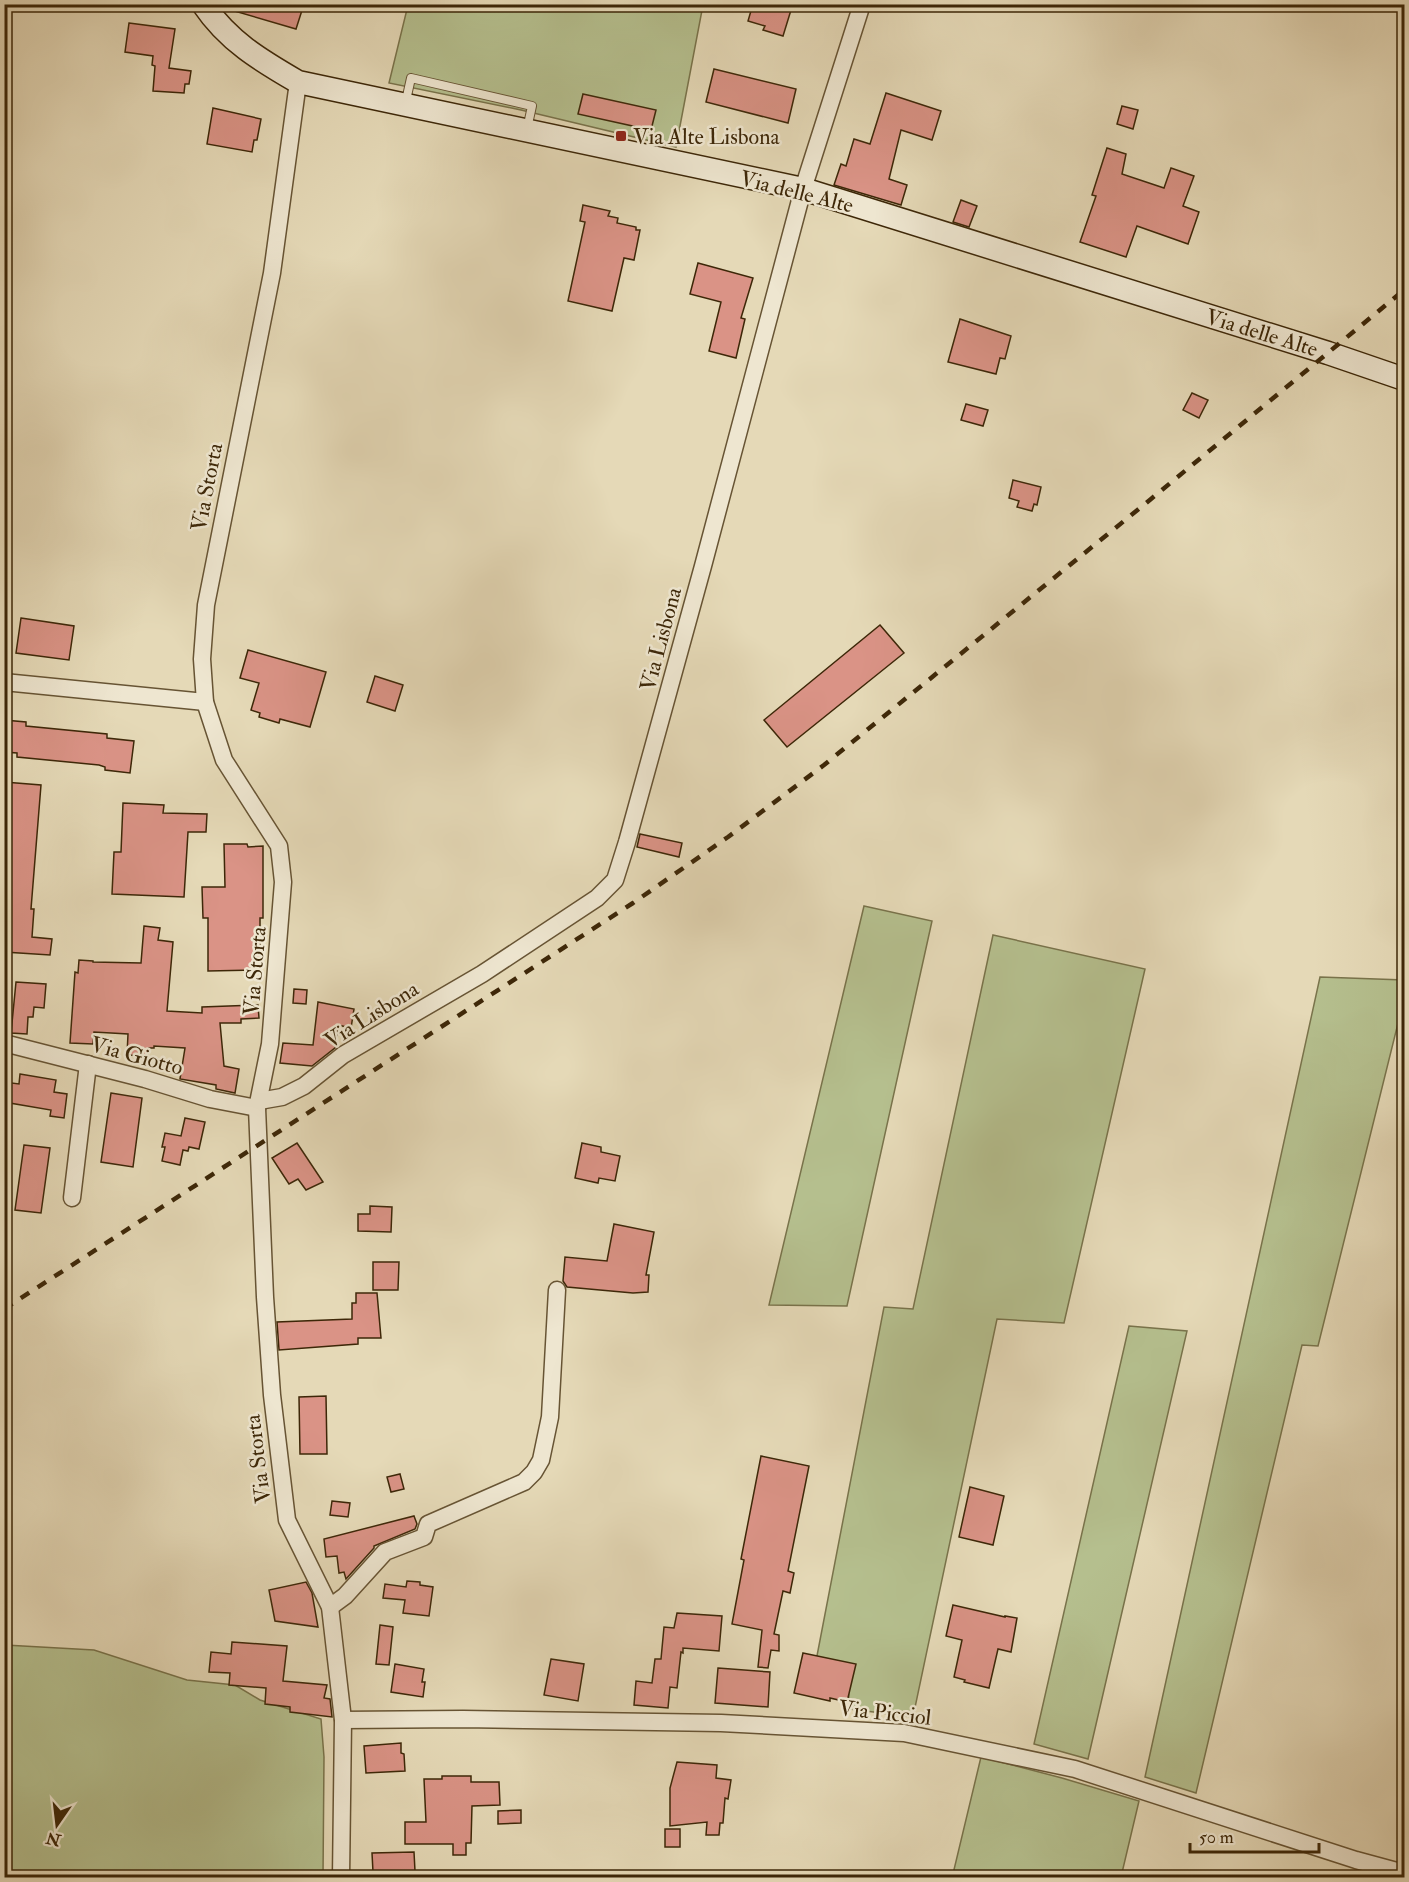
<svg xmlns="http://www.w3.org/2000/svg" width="1409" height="1882" font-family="'IM FELL Double Pica',serif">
	<rect width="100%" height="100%" fill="#e5d9b7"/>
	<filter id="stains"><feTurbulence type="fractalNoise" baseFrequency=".00333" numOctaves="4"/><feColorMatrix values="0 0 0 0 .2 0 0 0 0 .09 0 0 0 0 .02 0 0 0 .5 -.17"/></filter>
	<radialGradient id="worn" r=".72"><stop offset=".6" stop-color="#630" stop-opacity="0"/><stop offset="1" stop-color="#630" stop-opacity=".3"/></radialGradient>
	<!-- green -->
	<g fill="#b5bf8e" stroke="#79734b" stroke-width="1.5">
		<path d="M408 5H703L676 147 521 110 389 83Z"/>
		<path d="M864 906 932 921 847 1306 769 1305Z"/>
		<path d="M993 935 1145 969 1064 1323 997 1319 913 1717 850 1709 846 1667 816 1661 884 1307 913 1309Z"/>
		<path d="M1320 977 1404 980V999L1318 1346 1302 1345 1196 1793 1145 1777Z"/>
		<path d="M1129 1326 1187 1331 1088 1759 1034 1744Z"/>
		<path d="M5 1645 94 1650 187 1680 235 1685 260 1700 321 1719 324 1757 323 1877 5 1878Z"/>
		<path d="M981 1757 1062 1778 1139 1801 1121 1877 952 1878Z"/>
	</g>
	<!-- building -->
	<g fill="#da9386" stroke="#3d2708" stroke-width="1.5">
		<path d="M224 4H304L296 29 224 8Z"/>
		<path d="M753 4H785L784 8 791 10 783 36 763 30 765 26 748 21Z"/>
		<path d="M129 23 175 29 169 68 191 71 189 84H185L184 93 153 91 155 66 152 65 153 56 125 52Z"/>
		<path d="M714 69 796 89 788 123 706 102Z"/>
		<path d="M886 93 941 111 932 140 901 130 889 179 907 185 901 205 834 185 841 164 846 166 854 139 870 144Z"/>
		<path d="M583 94 656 110 651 130 578 114Z"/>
		<path d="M1122 106 1138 110 1133 129 1117 124Z"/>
		<path d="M213 108 261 119 257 140H254L252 152 207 144Z"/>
		<path d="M1107 148 1126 154 1122 174 1164 188 1171 168 1194 176 1183 206 1199 212 1188 244 1137 226 1126 257 1080 242 1096 196 1092 195Z"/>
		<path d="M961 200 977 206 969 227 953 222Z"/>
		<path d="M583 205 610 211 608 216 618 218 617 223 636 227V230H640L634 260 624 258 612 311 568 301 585 222 580 221Z"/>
		<path d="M698 263 753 278 741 318 745 319 736 358 709 351 721 302 690 294Z"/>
		<path d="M960 319 1011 336 1005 359 1000 358 996 374 948 362Z"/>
		<path d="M1192 393 1208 400 1199 418 1183 410Z"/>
		<path d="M966 404 988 410 983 426 961 420Z"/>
		<path d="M1013 480 1041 487 1037 505 1034 504 1032 511 1017 507 1019 501 1009 498Z"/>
		<path d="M21 618 74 626 69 660 16 653Z"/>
		<path d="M880 625 904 653 787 747 764 720Z"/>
		<path d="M248 650 326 672 310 727 280 719 279 723 259 717 260 713 251 710 259 683 240 678Z"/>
		<path d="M375 676 403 685 395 711 367 702Z"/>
		<path d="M4 720 26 722V726L107 734V738L134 741 130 773 105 770V767L99 765 17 757V753L4 752Z"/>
		<path d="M4 782 41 785 31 909H34L32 937 52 939 50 955 4 952Z"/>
		<path d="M123 803 164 805 163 813 207 814 206 832H188L184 897 112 894 114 852H121Z"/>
		<path d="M640 834 682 843 679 857 637 847Z"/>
		<path d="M224 844H247L248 847 263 846V918H260V970L208 971V918H203L202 887H225Z"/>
		<path d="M144 926 160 928 158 940 173 942 167 1011 202 1013V1007L258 1005 259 1018 241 1019V1023H220L224 1066 239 1069 235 1093 216 1089V1085L180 1079 185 1048 154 1046V1048H149L148 1056 127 1055 128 1034 94 1032 93 1044 70 1043 75 972 78 973 79 960 93 961V962L141 963Z"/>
		<path d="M16 982 46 984 44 1008 34 1007 33 1017H28L27 1034 11 1033Z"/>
		<path d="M294 989 307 990 306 1004 293 1003Z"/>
		<path d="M318 1002 354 1009 351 1028 338 1025 336 1047 312 1066 280 1063 283 1043 313 1045Z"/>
		<path d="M20 1074 56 1080 54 1092 67 1094 64 1118 50 1116 51 1110 4 1102V1082L19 1084Z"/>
		<path d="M111 1093 142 1098 133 1167 101 1162Z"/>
		<path d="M185 1118 205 1122 199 1149 189 1147 188 1151 183 1150 180 1165 162 1161 165 1147H162L165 1133 181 1136Z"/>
		<path d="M297 1143 323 1182 306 1190 298 1179 289 1184 272 1158Z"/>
		<path d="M582 1143 601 1147V1152L620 1156 615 1181 599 1178 598 1183 575 1178Z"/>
		<path d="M24 1145 50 1148 41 1213 15 1210Z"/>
		<path d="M370 1206 392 1207 391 1232 358 1231V1214H370Z"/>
		<path d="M614 1224 654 1232 646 1275H649L648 1292 633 1293 567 1287 563 1281 565 1257 607 1261Z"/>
		<path d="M373 1262H399L398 1290H373Z"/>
		<path d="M356 1293H377L381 1338H358V1344L279 1350 277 1322 352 1319V1303H356Z"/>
		<path d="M326 1396 327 1454H300L299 1397Z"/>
		<path d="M761 1456 809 1466 788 1571 794 1573 790 1593 783 1591 774 1634 779 1635V1651L771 1650 768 1668 758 1667 762 1630 732 1624 744 1560 741 1559Z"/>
		<path d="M400 1474 404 1489 391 1492 387 1477Z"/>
		<path d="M970 1487 1004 1496 993 1545 959 1537Z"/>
		<path d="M332 1501 350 1503 348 1517 330 1515Z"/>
		<path d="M414 1516 417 1524 415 1529 374 1546V1548L346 1579 344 1572 339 1573 337 1556 326 1557 324 1539Z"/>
		<path d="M407 1581 420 1582V1585L433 1587 429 1616 403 1613 405 1600 383 1598 385 1584 406 1587Z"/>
		<path d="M306 1582 312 1593 318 1627 275 1621 269 1590Z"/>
		<path d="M953 1605 1005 1617V1616L1017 1618 1011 1652 998 1649 989 1688 964 1682 965 1680 954 1677 962 1640 946 1636Z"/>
		<path d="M677 1613 722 1616 719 1651 683 1648V1653L681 1652 677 1688 670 1687 668 1708 634 1705 636 1681 652 1683 655 1659H661L664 1627 674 1628Z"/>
		<path d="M380 1625 393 1627 389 1665 376 1664Z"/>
		<path d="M232 1642 287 1646 283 1681 327 1685 324 1698 330 1699 332 1717 290 1712V1707L265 1704 266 1688 229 1685 230 1673 209 1672 211 1652 231 1654Z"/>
		<path d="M803 1653 856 1664 847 1702 830 1698V1701L794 1693Z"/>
		<path d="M551 1659 584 1664 578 1701 544 1695Z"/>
		<path d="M395 1664 424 1669 422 1682H425L423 1697 391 1692Z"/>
		<path d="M718 1668 770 1672 768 1707 715 1703Z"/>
		<path d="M401 1743V1753L404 1754 405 1771 366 1773 364 1746Z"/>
		<path d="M677 1762 717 1765 716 1778 731 1780 728 1799 725 1798 723 1823H720L719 1835H706L707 1822 670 1826V1788Z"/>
		<path d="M442 1776H471V1782H499L500 1805 472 1806 471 1843H466V1855H453V1844H405V1822H426L424 1779H442Z"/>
		<path d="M521 1810V1823L498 1824V1811Z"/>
		<rect x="665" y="1829" width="15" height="18"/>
		<path d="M414 1852 415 1871 373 1872 372 1853Z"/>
	</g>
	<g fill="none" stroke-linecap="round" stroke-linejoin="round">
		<defs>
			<path id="lane" d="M405 105 411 78 532 106 527 129"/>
			<g id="street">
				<path d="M298 82 272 273 206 605 202 659 205 702 224 760 279 846 283 882 270 1044 257 1108 265 1297 272 1395 287 1520 330 1607 343 1720 341 1878"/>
				<path d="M4 682 205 702"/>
				<path d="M4 1043 145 1079 210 1099 257 1108"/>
				<path d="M259 1101 282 1097 304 1086 343 1055 482 974 597 898 615 880 627 842 703 566 803 189 862 4"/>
				<path d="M72 1198 88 1064"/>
				<path d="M330 1607 345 1596 385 1552 424 1537 428 1524 524 1482 534 1472 541 1460 550 1417 557 1290"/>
				<path d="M343 1720 463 1719 721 1723 904 1733 1075 1769 1356 1860 1404 1873"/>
			</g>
			<path id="secondary" d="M203 4C228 41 260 60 298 82L803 189 1328 353 1404 379"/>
		</defs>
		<!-- lane casing -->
		<use href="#lane" stroke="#675434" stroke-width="10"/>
		<!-- street casing -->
		<use href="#street" stroke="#675434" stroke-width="19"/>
		<!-- secondary casing -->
		<use href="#secondary" stroke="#3d2708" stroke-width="25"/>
		<!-- lane -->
		<use href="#lane" stroke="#eee6d0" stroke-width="8"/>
		<!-- street -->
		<use href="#street" stroke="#eee6d0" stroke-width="16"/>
		<!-- secondary -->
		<use href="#secondary" stroke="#eee6d0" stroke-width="22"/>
		<!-- rail -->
		<path stroke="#3d2708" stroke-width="4.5" stroke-dasharray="10 10" stroke-linecap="butt" d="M4 1309 633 903 728 837 824 765 1151 499 1404 290"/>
	</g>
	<!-- markers -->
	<rect fill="#8f2418" stroke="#eee6d0" stroke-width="2" x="615" y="130" width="12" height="12" rx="3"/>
	<g text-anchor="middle" stroke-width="5" stroke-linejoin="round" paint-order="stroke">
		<!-- poi labels -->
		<g font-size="22" fill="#3d2708" stroke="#eee6d0" text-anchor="start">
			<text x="633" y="144">Via Alte Lisbona</text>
		</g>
		<!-- street labels -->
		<g font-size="22" fill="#3d2708" stroke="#eee6d0">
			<text transform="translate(797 191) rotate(14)" y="8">Via delle Alte</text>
			<text transform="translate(1262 332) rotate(17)" y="8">Via delle Alte</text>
			<text transform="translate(206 487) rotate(-79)" y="8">Via Storta</text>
			<text transform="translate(660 639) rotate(-75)" y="8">Via Lisbona</text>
			<text transform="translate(254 971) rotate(-85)" y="8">Via Storta</text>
			<text transform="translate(371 1014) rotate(-32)" y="8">Via Lisbona</text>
			<text transform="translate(137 1055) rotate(15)" y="8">Via Giotto</text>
			<text transform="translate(257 1459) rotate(-97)" y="8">Via Storta</text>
			<text transform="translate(885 1712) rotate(6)" y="8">Via Picciol</text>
		</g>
	</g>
	<!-- margin -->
	<rect width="1409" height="1882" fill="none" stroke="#e5d9b7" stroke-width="24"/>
	<rect x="6" y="6" width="1397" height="1870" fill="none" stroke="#3d2708" stroke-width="3"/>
	<rect x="12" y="12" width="1385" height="1858" fill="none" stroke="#3d2708" stroke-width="1.5"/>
	<!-- north arrow -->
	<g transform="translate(57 1825) rotate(194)" stroke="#eee6d0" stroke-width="4.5" paint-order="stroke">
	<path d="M0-4.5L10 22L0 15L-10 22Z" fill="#3d2708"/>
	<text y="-9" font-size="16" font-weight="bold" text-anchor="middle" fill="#3d2708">N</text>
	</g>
	<!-- scale -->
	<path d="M1190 1843v9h129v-9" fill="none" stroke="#3d2708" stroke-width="3"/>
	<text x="1199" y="1843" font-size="18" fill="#3d2708" stroke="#eee6d0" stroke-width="4.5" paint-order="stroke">50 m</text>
	<rect width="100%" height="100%" filter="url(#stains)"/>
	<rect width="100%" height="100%" fill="url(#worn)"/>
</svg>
